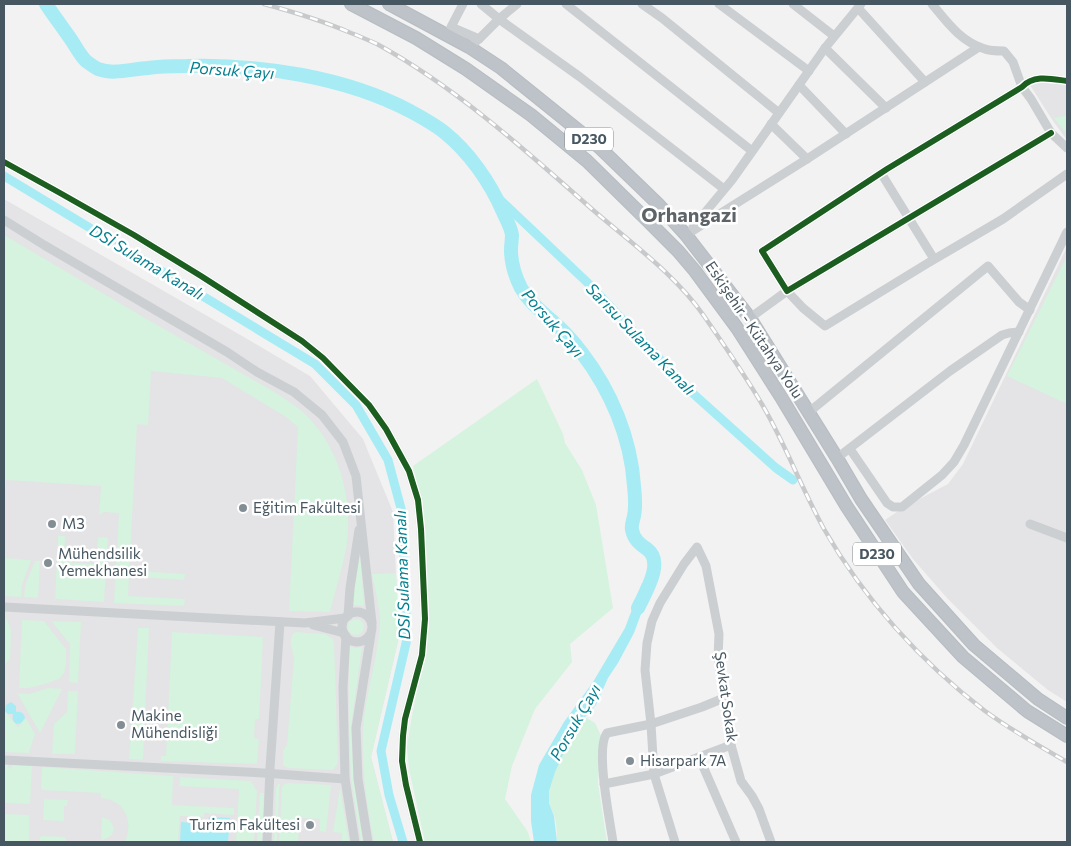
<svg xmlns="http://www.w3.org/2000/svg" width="1071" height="846" font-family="Commissioner,sans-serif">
	<rect width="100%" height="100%" fill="#f3f2f2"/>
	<!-- education -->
	<g fill="#e4e3e5">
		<path d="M1037 82 1067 85V140L1053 121 1030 85Z"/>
		<path d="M4 199 249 340 310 376 363 439 393 512 399 637 371 757 393 842H4Z"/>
		<path d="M1067 247V702L1048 690 997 648 947 598 913 559 885 520 900 510 927 495 948 484 963 464Z"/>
	</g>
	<!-- green -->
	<g fill="#d5f3de">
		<path d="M1067 115V134L1054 118Z"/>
		<path d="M4 235 145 318 271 390C284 398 297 406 308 417 341 451 354 503 346 549 342 570 335 591 330 612L289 611 298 427 286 417 222 378 151 371 148 425 137 424 128 596 185 599 184 606 114 603 119 513 104 512 99 515 101 486 6 480 4 509Z"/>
		<path d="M1067 256V404L1007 376Z"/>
		<path d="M537 379 563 434 565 443 582 470 596 505 613 608 570 644 572 662 535 709 512 766 505 799 528 832 531 842H425L409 769 407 748 411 721 426 647 423 511 418 486 413 466Z"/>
		<path d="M58 536H65L64 562 96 564 98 537 108 538 104 602 55 599Z"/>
		<path d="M360 552 364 606 355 605 352 606Z"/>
		<path d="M4 558 31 560 22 585 21 597 4 596Z"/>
		<path d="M35 561H40L38 598 24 597 25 585Z"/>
		<path d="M138 571 185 574 184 580 138 577Z"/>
		<path d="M396 573 399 637 371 757 393 842H374C366 803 360 757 364 717 368 686 378 655 380 623 380 607 375 590 372 574Z"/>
		<path d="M4 619H7L11 631 10 659 4 665Z"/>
		<circle cx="356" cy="627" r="8"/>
		<path d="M22 620 44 621 66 649V663L64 673 59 679 45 684 29 688H19Z"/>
		<path d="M51 621 81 622 78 683 69 682 70 644Z"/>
		<path d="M138 628H149L143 760 129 759Z"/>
		<path d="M172 632 263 637 259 719H255L254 738 259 739 257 764 161 761V756H166Z"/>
		<path d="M296 632 324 634 332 638 334 642 338 763 334 769 331 770 288 768 283 765V750L287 745 294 657C292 649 287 636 296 632Z"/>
		<path d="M349 646 355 648 362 647 351 727 354 779 363 842H361L351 779 349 727Z"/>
		<path d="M48 688 62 689 40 733 17 693 29 694Z"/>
		<path d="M68 691H78L75 754H52L54 724 67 712Z"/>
		<path d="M4 710 18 727 26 718 35 734 29 753 4 752Z"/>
		<path d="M585 717 595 723 601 736 598 784 607 842H557C557 834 557 824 554 815 553 810 549 806 549 801 546 776 572 738 585 717Z"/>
		<path d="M4 765H8L9 768 11 769 13 765 32 766 30 804 4 803Z"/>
		<path d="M42 767 173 776 172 805 234 808V815L204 813V817L180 816 178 842H125C134 821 125 800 101 798V793L42 790 41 787Z"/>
		<path d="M180 777 251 781 257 791 254 842H236L239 789 179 786Z"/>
		<path d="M288 783 331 785 326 832 320 831V819L300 818 298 842H279L282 787 284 784Z"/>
		<path d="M278 784H280L279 789 277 842H274L276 789Z"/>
		<path d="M340 788 349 842H342V833L333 832Z"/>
		<path d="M260 793H264L262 842H257Z"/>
		<path d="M44 799 68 800 67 806H64V821L43 820Z"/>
		<path d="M4 814 29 815V842H4Z"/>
		<path d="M102 817 110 820 114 828C113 836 108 839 101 840Z"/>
		<path d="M42 836 66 837 65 842H39L40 838Z"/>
	</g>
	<!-- water -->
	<g fill="#a7ecf4">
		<path d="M642 583H646L644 606 634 633 618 663 608 678 596 705 585 717 566 748 555 772 549 791V803L554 816 557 842H534L531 821V795L539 765 564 722 593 682 625 628Z"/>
		<path d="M11 702 16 706V712C21 711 24 713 25 718L21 723 17 724C13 722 12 719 13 714H8L5 711 6 705Z"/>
		<path d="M209 817 230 818 228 842H180L181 822 208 824Z"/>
	</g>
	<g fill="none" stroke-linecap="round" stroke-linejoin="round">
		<!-- canal -->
		<g stroke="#a7ecf4" stroke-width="9">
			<path d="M4 176 315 364 356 405 388 460 402 512 407 639 381 751 389 795 403 842"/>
			<path d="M493 193 590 285 688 389 776 468 793 480"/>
		</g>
		<!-- river -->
		<path stroke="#a7ecf4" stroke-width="14" d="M46 4C54 16 63 28 72 41 76 47 80 55 86 61 90 64 94 67 98 69 113 75 132 69 148 68 161 66 174 66 187 66 261 64 345 77 410 111 421 117 434 124 444 132 469 152 490 182 503 212 506 219 511 227 512 235 512 239 511 245 511 250 511 263 515 276 521 288 529 302 540 310 551 320 563 330 573 341 582 353 611 391 631 438 634 486 635 495 636 506 634 516 633 521 631 525 632 530 634 540 640 544 647 549 665 562 645 593 638 608"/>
		<defs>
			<g id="highway">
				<path d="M351 4 416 38 466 69 531 115 587 161 647 220 678 251 695 271 737 328 781 397 847 507 903 592 963 657 1027 711 1067 736"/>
				<path d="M389 4 469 47 501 68 599 147 658 204 686 235 750 318 837 458 861 499 919 584 974 645 1038 699 1067 718"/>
			</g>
		</defs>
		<!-- highway casing -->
		<use href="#highway" stroke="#b6bdc2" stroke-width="14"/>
		<!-- minor -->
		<g stroke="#cbcfd2" stroke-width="9">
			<path d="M463 4 451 27 479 39"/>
			<path d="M481 4 499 19 580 77 724 189"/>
			<path d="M566 4 752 151"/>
			<path d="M642 4 662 18 779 113"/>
			<path d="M719 4 809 71"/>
			<path d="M793 4 834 36"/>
			<path d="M932 4C947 22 961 42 985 49 990 51 998 51 1004 51L1013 62 1022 87 1031 99 1051 133 1067 148"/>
			<path d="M858 8 925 82"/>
			<path d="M469 47 479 39 499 19 517 4"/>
			<path d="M825 48 886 108"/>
			<path d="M799 85 846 134"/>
			<path d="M771 124 807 159"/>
			<path d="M1051 133 787 291 762 251 887 169 1022 87C1034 74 1052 79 1067 81"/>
			<path d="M4 162 60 193 134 235 201 276 302 341 323 358 369 405 386 429 409 471 418 500 421 529 425 619 422 655 405 719 403 736 402 761 406 785 420 842"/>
			<path d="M881 173 934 259"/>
			<path d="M4 220 44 245 227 352 257 372 294 392 322 415 343 442 356 476 372 623"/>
			<path d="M693 227 732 180 825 48 861 4"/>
			<path d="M686 235 807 159 979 47"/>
			<path d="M750 318 787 291 803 308 825 326 928 263 1003 219 1067 174"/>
			<path d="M809 412 988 266 1019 302 1030 310"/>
			<path d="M850 449 887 503 893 507H902L942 475 954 462 964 445 1067 232"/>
			<path d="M837 458 950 371 1002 335 1009 333 1019 332"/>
			<path d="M1030 524 1067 538"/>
			<path d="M4 607 305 623 345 618"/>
			<circle cx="357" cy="627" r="15"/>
			<path d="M348 616 350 588 359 530"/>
			<path d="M313 625 344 633"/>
			<path d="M346 636 343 687 345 779 355 842"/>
			<path d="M699 757 736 842"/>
			<path d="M4 760 264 773 345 779"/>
			<path d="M604 784 654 774 731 745"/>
			<path d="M267 842 270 768 280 622"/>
			<path d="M368 842 358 779 356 728 371 634"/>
			<path d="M613 842C610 821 595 748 607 733L651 724 702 707 724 698"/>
			<path d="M675 842 654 774 651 724 645 670 647 643 652 621 660 603 684 564 697 547 706 566 719 634 718 658 731 745 741 781 752 796 759 809 771 842"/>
		</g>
		<!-- highway -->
		<use href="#highway" stroke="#bdc3c8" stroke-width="12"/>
		<defs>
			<path id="rail" d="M264 4C294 12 323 21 351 33 359 36 368 40 377 44 457 88 525 150 593 210 631 243 675 274 704 316 724 345 745 375 763 406 786 446 802 489 824 529 864 599 921 662 985 711 1011 730 1039 746 1067 762"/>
		</defs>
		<!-- rail casing -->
		<use href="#rail" stroke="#c7c9cb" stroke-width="4.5"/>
		<!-- rail -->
		<use href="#rail" stroke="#fff" stroke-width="2.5" stroke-dasharray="8" stroke-linecap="butt"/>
		<defs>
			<g id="cycleway">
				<path d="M1051 133 787 291 762 251 887 169 1022 87C1034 74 1052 79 1067 81"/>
				<path d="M4 162 60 193 134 235 201 276 302 341 323 358 369 405 386 429 409 471 418 500 421 529 425 619 422 655 405 719 403 736 402 761 406 785 420 842"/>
			</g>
		</defs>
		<!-- cycleway casing -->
		<use href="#cycleway" stroke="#fff" stroke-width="9"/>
		<!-- cycleway -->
		<use href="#cycleway" stroke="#1b5e20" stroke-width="6"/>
	</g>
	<!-- markers -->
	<g fill="#838d94" stroke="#fff" stroke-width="2">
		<circle cx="243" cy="508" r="5"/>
		<circle cx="52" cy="524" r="5"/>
		<circle cx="48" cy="563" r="5"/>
		<circle cx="121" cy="725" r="5"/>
		<circle cx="630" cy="761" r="5"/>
		<circle cx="310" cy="825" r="5"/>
	</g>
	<g text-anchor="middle" stroke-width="5" stroke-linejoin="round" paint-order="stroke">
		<!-- shield labels -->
		<g fill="#fff" stroke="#7e8990" stroke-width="1">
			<rect x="565" y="127.5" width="48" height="23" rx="4"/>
			<rect x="853" y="542.5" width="48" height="23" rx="4"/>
		</g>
		<g font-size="14" font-weight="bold" fill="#475761">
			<text x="589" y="144">D230</text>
			<text x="877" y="559">D230</text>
		</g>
		<!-- street labels -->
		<g font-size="15" fill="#475761" stroke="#fff">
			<text transform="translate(754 330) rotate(56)" y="5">Eskişehir - Kütahya Yolu</text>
			<text transform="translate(726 697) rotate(82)" y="5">Şevkat Sokak</text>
		</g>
		<!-- poi labels -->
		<g font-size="15" fill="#475761" stroke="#fff" text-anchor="start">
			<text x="253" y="513">Eğitim Fakültesi</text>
			<text x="62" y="529">M3</text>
			<text x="58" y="559">Mühendsilik<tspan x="58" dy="17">Yemekhanesi</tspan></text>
			<text x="131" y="721">Makine<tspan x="131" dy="17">Mühendisliği</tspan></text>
			<text x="640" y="766">Hisarpark 7A</text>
			<text x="300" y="830" text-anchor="end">Turizm Fakültesi</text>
		</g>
		<!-- water labels -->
		<g font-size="16" font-style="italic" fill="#048190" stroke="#fff">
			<text transform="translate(232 70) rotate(4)" y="6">Porsuk Çayı</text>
			<text transform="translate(147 262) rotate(31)" y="6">DSİ Sulama Kanalı</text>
			<text transform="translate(553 323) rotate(49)" y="6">Porsuk Çayı</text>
			<text transform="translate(641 339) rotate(46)" y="6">Sarısu Sulama Kanalı</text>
			<text transform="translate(402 575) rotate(-92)" y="6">DSİ Sulama Kanalı</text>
			<text transform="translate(575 722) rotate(-60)" y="6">Porsuk Çayı</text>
		</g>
		<!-- district labels -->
		<g font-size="20" font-weight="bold" fill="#5d6367" stroke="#fff">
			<text x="689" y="222">Orhangazi</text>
		</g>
	</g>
	<!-- border -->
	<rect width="1071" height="846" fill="none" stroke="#475761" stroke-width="10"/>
</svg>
